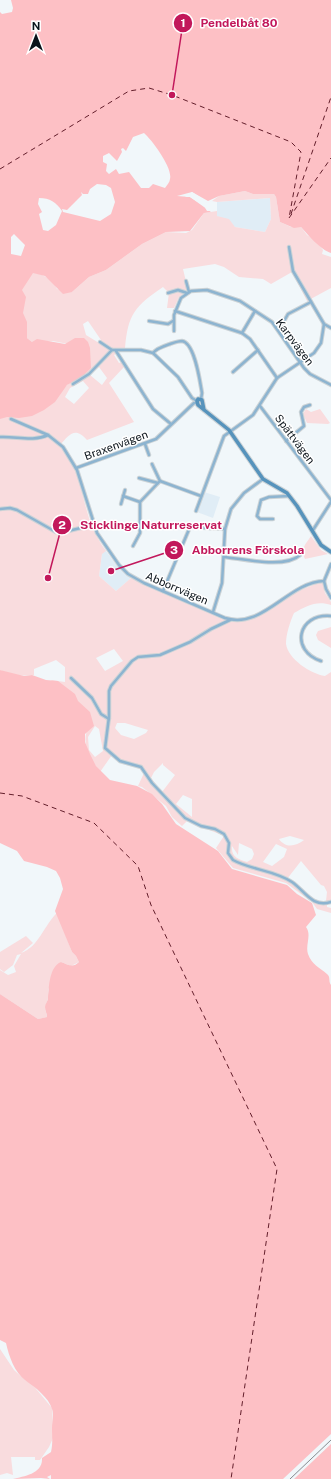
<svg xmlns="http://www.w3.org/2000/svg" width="331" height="1479" font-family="'Public Sans',sans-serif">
	<rect width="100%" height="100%" fill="#f1f7fa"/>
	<!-- built -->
	<g fill="#e0edf6">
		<path d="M270 198 271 219 265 232 235 227 217 216V202Z"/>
		<path d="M204 492 220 497 213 518 197 512Z"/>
		<path d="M103 547 117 566 131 578 116 591 99 576Z"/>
	</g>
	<!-- green -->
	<g fill="#f9dcde" fill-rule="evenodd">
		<path d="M245 191 253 194H274L276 197 280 222 291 227H301L307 235 315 240 323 250 322 254 331 257V288L307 301 292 272 271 284 263 279 239 277 224 267 215 264 183 269 188 290 179 297 174 308H167L169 293 163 287C135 306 128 314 125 348L114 355 119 363 122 362 124 367 109 383 134 422 87 440C75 426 69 435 60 445 76 458 83 499 89 518 93 531 99 541 106 551L102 554 99 576 116 591 131 578 230 622C258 622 268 608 290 596 299 590 309 587 318 583H323L325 593 331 602V605C317 600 306 606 294 613 290 622 286 634 286 644 288 659 311 674 325 676L331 672V903L327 905V907L331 908V913L317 909 312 902 286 883 233 868 216 848 224 836 187 821 182 826 172 817 166 806 142 787 138 786 144 773 139 767 125 764 112 755 100 772C90 758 79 741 90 725L51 680 65 682V667L56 660 34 669V675L14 676 0 670V418L64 388C71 380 83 379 88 370L68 344 53 341 32 342 27 338 21 314 19 291 32 272C42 274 53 279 57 289L72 292 89 277 106 270 142 244 166 232 186 233 192 230 204 213 217 211V216L229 219 235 227 265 232 271 219 270 198 217 202 212 201 219 196ZM88 321 101 340 99 343 86 335 83 324ZM99 367 107 378 102 385 90 375ZM83 381 89 388 74 404 65 397 70 388ZM114 649 123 661 105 671 96 658ZM117 723H125L148 730 146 733 134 739 121 735 115 728ZM95 726 99 729 103 751 95 757 89 750 88 737ZM163 763V765L175 775 162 792 151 778 154 772ZM183 795 192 799V817L176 804ZM290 836 304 840C296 846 286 849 279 839ZM239 843 252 849 254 854 252 859 247 862C238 859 231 857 232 846L238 855ZM276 844 287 849 284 857 272 866 263 862ZM301 861 321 885 324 886 327 892 326 901H330C311 905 303 886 287 879Z"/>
		<path d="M306 409 311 412 320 409 330 423 328 424 307 423 303 414Z"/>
		<path d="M311 536 321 550 328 554 305 559C300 549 305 545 311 536Z"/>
		<path d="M331 627V648L318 640 316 635 318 631Z"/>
		<path d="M57 913 72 952 76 956 79 962 71 966 61 962 52 980 48 990V998L45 1008 47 1017 38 1019 0 994V970L8 975 16 972 14 966 21 954 17 955 13 965 4 972 0 969V952L26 936 33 943 21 953C39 947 44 925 57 913Z"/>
		<path d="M0 1349 14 1370 26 1381 32 1384 52 1408 53 1438 49 1447 40 1460H35V1457H11L13 1475 7 1473 0 1475Z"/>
	</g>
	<!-- water -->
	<g fill="#fdc0c5" fill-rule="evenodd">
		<path d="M11 0H331V253C321 250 308 235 301 227L294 228 280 222 276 197 274 194H253L245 191 219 196 208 201 192 192 185 197H190L211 212 204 213 190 231 166 232 142 244 106 270 89 277 72 292 63 294 45 276 33 273 22 290 26 297 23 313 27 322V338L32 342 37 339 65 344 75 338H84L88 342 90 348 91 368 82 377 67 385 55 402 44 410 32 416 19 418 7 417 0 419V12L2 14 12 12 13 8ZM144 133C152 140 173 168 170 179 170 182 167 185 165 188L153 184 149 188H141L129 172 119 174 116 169 109 174 106 171 107 164 103 162V156L109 153 117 161 122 152 121 149 123 148 126 151 133 137ZM97 184 106 185 111 188 115 202 111 214 100 221 63 212 62 209 67 210 82 195 81 192 83 194H88L90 189ZM39 198C50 198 56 202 62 211L56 225 48 231 43 230 39 214 42 212 38 204ZM14 234 25 245 21 256 11 254V237Z"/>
		<path d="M0 670 24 676 32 675 46 680 58 681 75 694 78 701 90 712 94 726 85 734V742L90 754 96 766 110 780 137 786 152 794 162 804 176 824 218 851 232 869 287 885 297 894 312 903 316 915 306 927C312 935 305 945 308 954 312 965 319 967 327 974 331 977 328 981 331 985V1479H51V1475L47 1477 50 1479 41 1478 13 1479C24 1476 43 1474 42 1458L51 1452C53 1443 52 1437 52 1428 52 1422 54 1414 52 1409 49 1398 35 1387 26 1381 14 1372 9 1356 6 1343L0 1340V994L38 1019 47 1017C47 1014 45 1010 45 1007 45 1004 48 1001 48 998 49 987 49 967 61 962 69 965 73 968 79 962L76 956 72 952 55 911 63 889 60 878 56 871 47 867 24 861 17 851 0 843Z"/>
	</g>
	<!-- pier -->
	<g fill="#f1f7fa">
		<path d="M192 192 206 201H214L205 203 194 195H190L212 209 213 211H207L204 206 190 197 177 196Z"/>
		<path d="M331 1434V1444L294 1479H283Z"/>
	</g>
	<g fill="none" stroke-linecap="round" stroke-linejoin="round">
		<!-- ferry -->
		<g stroke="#631e2b" stroke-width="1" stroke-dasharray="5 4" stroke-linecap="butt">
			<path d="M0 169 129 91 149 88 172 95 291 142 301 152 289 218"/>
			<path d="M291 214 331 97"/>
			<path d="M289 218 331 158"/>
			<path d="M0 793 22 796 94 823 138 866 151 905 277 1169 231 1479"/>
		</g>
		<defs>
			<g id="street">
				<path d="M289 247 293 271 324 324 331 328"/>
				<path d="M186 281 189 292"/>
				<path d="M168 293 178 290 187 293"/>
				<path d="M175 311 242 333 250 339 277 378"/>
				<path d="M149 321 168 324 173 321"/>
				<path d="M279 330 288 314 311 302"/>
				<path d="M174 331V315L181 298 191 291 207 290 240 301 272 322 304 368 310 374 331 385"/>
				<path d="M242 333 255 311"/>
				<path d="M100 342 112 350H141L153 353 178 377 192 398 197 401"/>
				<path d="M116 351 153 409 171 424"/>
				<path d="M153 353C157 348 164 346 170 344 173 343 178 341 182 341 195 343 200 382 202 393L201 399"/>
				<path d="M233 372 258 350"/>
				<path d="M73 384 89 374 112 350"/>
				<path d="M260 406 331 500"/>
				<path d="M11 419 48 435 63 447 77 470 97 533 119 565 128 574 144 583 225 618C263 630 288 582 324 581L331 564"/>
				<path d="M0 437C16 436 33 442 48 435"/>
				<path d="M286 441 304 426 301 412 304 407 310 405"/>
				<path d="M145 444 149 455"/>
				<path d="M152 464 160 481"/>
				<path d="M76 468 156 439 194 403H197"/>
				<path d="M139 478 158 483"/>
				<path d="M123 496 140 502"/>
				<path d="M121 504 125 490"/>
				<path d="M0 509 10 508 17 510 56 532H64L93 525"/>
				<path d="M196 511 224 436 253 415 277 378 314 353 321 343 324 324"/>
				<path d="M273 519H260L257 516 261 500 269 497 289 496"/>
				<path d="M313 530 331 502"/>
				<path d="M133 546 140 533V502L160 481 201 496"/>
				<path d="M224 557C244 559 285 569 300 555"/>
				<path d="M324 581 326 589 331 598"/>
				<path d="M163 591 190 527 225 529"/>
				<path d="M213 612 222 583 225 529 231 509 244 493 263 479"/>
				<path d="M230 620 211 629 190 642 160 655 138 657 132 661 111 686 109 691V717L105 748 120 761 141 767 152 783 185 818 201 826 215 829 224 834 229 843 228 853 233 860C251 870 274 870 292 882 305 891 312 908 331 902"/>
				<path d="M321 661C290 651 297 613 331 616"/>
				<path d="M71 678 92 698 101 714 109 719"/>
			</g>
			<path id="secondary" d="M204 410 202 400 198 399 197 401 198 405 229 430 263 479 287 493 297 506 321 545 331 552"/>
		</defs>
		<!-- street casing -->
		<use href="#street" stroke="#ccd3d6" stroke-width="4.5"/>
		<!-- secondary casing -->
		<use href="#secondary" stroke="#ccd3d6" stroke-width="5.5"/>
		<!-- street -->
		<use href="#street" stroke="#8db4d0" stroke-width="2.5"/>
		<!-- secondary -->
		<use href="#secondary" stroke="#5693bc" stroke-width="3.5"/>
		<!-- tram -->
		<path stroke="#868d92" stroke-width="1" d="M290 1479 331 1440"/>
	</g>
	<g text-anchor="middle" stroke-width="3" stroke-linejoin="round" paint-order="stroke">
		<!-- street labels -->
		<g font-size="11" fill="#0a131a" stroke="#fff">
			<text transform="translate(295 342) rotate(53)" y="4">Karpvägen</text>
			<text transform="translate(295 439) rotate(53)" y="4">Spättvägen</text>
			<text transform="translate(116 445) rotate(-20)" y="4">Braxenvägen</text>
			<text transform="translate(177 588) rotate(23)" y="4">Abborrvägen</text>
		</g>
	</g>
	<!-- callouts -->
	<path fill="none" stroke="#c2185b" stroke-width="1.5" d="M172 95L183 23M48 578L62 525M111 571L174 550"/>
	<g fill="#c2185b" stroke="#fff" stroke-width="1.5">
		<circle cx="172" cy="95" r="4"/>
		<circle cx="48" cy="578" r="4"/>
		<circle cx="111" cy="571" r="4"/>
		<circle cx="183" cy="23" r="10"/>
		<circle cx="62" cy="525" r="10"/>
		<circle cx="174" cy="550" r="10"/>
	</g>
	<g font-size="12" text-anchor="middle" font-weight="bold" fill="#fff">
		<text x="183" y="27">1</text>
		<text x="62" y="529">2</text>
		<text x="174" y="554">3</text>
	</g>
	<g font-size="12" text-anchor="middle" font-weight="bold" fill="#c2185b" stroke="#fff" stroke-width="3" stroke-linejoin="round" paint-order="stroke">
		<text x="239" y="27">Pendelbåt 80</text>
		<text x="151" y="529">Sticklinge Naturreservat</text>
		<text x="248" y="554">Abborrens Förskola</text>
	</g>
	<!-- north arrow -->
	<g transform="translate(36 36)" stroke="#ffffff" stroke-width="3" paint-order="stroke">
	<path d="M0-3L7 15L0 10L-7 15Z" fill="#0a131a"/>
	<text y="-6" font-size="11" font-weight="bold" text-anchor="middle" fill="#0a131a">N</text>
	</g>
</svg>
